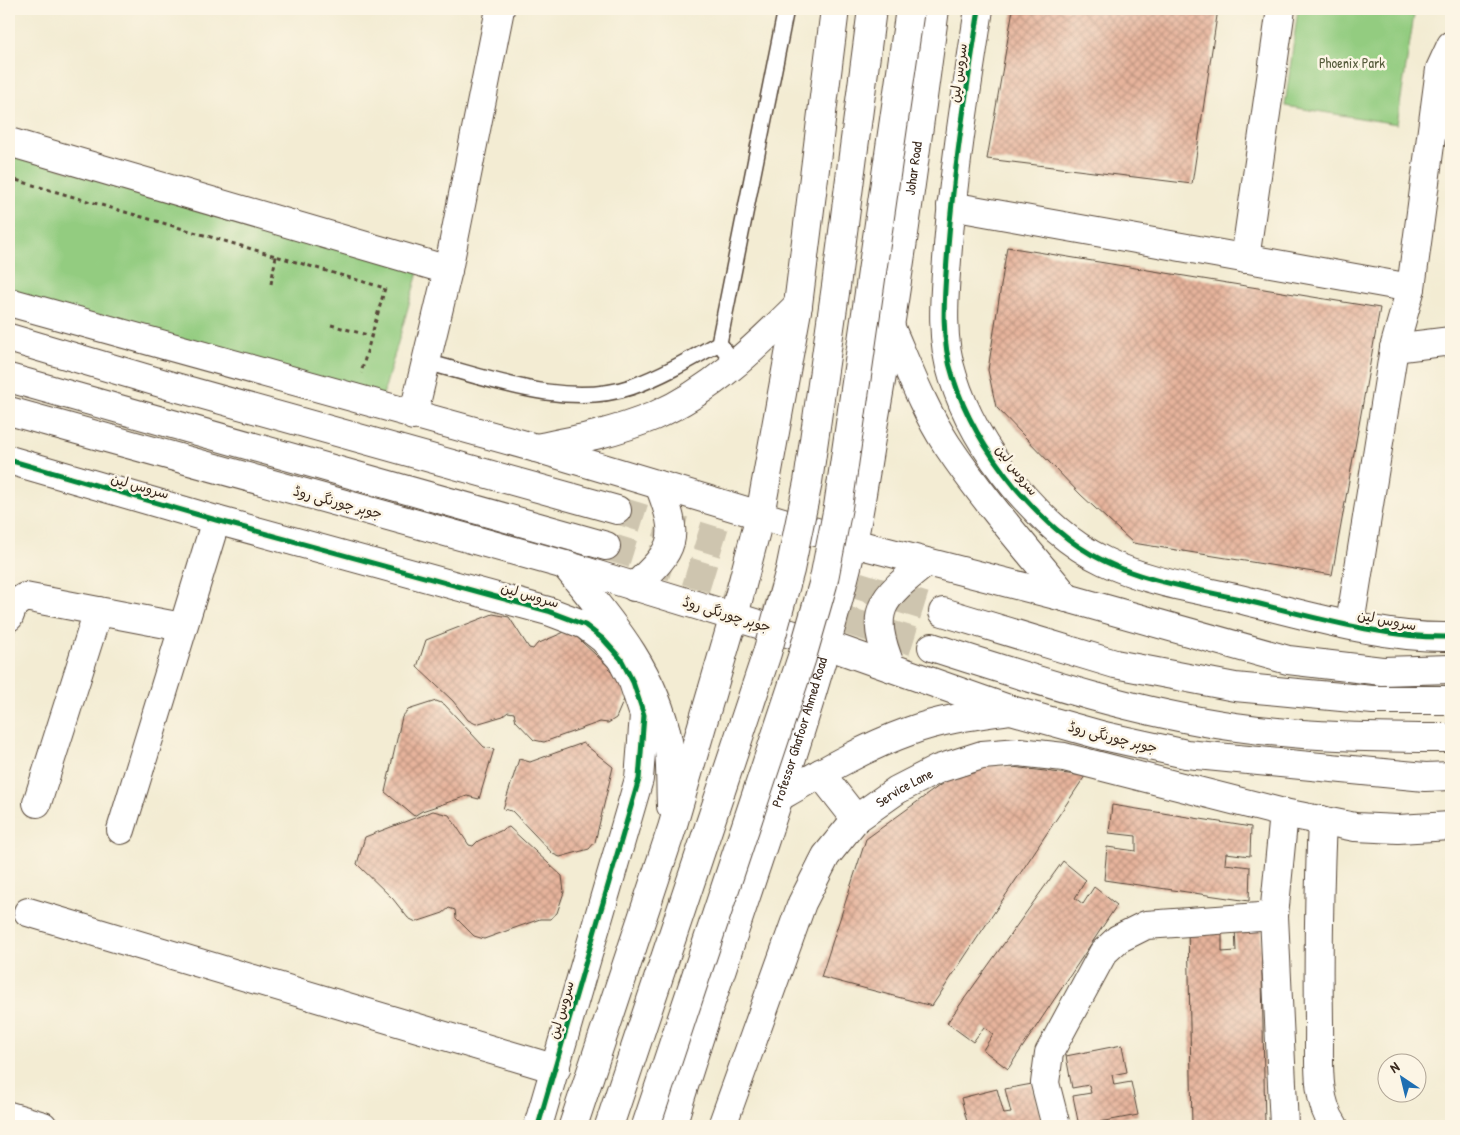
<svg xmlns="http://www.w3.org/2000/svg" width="1460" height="1135" font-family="'Patrick Hand','Playpen Sans Arabic',sans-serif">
	<defs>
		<pattern id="building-cross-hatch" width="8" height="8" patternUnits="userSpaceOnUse" patternTransform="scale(1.25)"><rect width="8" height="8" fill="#e7b49c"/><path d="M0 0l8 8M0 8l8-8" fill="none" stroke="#bc937f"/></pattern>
	</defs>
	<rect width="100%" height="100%" fill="#fcf5e5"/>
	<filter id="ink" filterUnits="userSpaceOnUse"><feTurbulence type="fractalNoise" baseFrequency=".02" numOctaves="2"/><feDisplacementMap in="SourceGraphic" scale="10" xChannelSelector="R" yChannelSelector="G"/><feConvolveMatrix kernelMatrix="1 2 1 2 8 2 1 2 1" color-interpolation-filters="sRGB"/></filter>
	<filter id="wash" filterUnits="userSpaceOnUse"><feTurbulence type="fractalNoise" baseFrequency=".0096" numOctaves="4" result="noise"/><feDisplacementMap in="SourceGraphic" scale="20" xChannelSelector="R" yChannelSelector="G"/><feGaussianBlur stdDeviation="1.12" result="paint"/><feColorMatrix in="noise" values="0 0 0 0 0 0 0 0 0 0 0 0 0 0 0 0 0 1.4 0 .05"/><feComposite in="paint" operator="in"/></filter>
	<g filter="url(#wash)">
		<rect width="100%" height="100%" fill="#f3ecd3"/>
		<!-- park -->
		<g fill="#93cc80" stroke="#677b4f">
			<path d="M1298 9H1415L1397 124 1285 106Z"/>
			<path d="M9 154 419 269 381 402 9 298Z"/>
		</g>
		<g id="blocks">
			<!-- building -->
			<g fill="url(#building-cross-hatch)">
				<path d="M1013 9H1218L1192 184 987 159Z"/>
				<path d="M1007 247 1380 308 1332 575 1133 543 1081 495 996 407 988 370Z"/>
				<path d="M493 614 509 617 529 648 533 649 537 644 569 630 622 679 625 697 616 718 608 723 600 722 544 742 534 740 516 721 514 713 508 712 503 716 476 724 468 720 453 701 417 667 426 640Z"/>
				<path d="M436 701 444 704 484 747 494 749 479 799 467 796 422 811 414 816 385 792 402 717 408 710Z"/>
				<path d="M583 743 613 767 595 842 589 849 560 857 553 854 512 811 503 809 519 759 530 762Z"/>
				<path d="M972 762 1085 776 932 1006 821 977 866 839Z"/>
				<path d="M1112 805 1251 827 1250 856 1226 853 1225 864 1250 867 1249 901 1104 880 1107 847 1136 851V836L1109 833Z"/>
				<path d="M433 811 449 815 469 845 473 846 478 841 509 827 562 876 564 892 557 913 550 919H540L484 939 474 936 456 918 455 910 449 908 443 913 416 922 408 918 393 899 357 864 365 837Z"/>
				<path d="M1063 861 1086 880 1075 898 1083 904 1094 887 1117 905 1008 1069 983 1050 993 1034 984 1027 973 1042 947 1023Z"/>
				<path d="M1222 924V952L1236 951 1235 926 1261 925 1265 1126H1192L1188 925Z"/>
				<path d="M1122 1045 1127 1072 1112 1075 1114 1085 1131 1082 1138 1115 1079 1126 1073 1096 1091 1093 1089 1085 1072 1088 1066 1056Z"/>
				<path d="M1032 1084 1043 1126H968L961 1098 997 1089 1004 1114 1011 1113 1005 1089Z"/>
			</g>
		</g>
	</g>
	<g filter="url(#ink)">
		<use href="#blocks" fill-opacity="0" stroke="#574739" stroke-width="1"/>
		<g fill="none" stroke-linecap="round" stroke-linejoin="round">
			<!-- secondary-tunnel -->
			<g stroke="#cec5af" stroke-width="28" stroke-dasharray="28 14" stroke-linecap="butt">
				<path d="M617 510 943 612"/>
				<path d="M606 546 932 647"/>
			</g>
			<defs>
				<g id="service">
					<path d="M426 362C489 378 566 409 631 387 662 376 691 359 719 343"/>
					<path d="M736 365 719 343 786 9"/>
				</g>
				<g id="minor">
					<path d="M979 9C967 87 954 167 948 246 945 290 939 335 953 377 966 419 987 453 1015 487 1041 517 1068 544 1104 561 1145 581 1191 588 1235 598 1303 614 1383 639 1451 637"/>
					<path d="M9 142 448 270"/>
					<path d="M951 206 1411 288"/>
					<path d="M1245 259 1281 9"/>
					<path d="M1394 348 1451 341"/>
					<path d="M413 416 448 270 500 9"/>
					<path d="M9 460 216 520 548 611 585 625 603 639 621 659 633 682 644 715 639 779 538 1126"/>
					<path d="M9 617 14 604 25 597 182 627"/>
					<path d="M1350 624 1394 348 1411 288 1440 69 1451 45"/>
					<path d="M820 773 856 819"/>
					<path d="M37 803 98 611"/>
					<path d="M1322 820C1319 888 1318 955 1319 1022 1320 1055 1314 1098 1334 1126"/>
					<path d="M121 830 216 520"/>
					<path d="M28 912 556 1069"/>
					<path d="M9 1116 43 1126"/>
					<path id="s1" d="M722 1126 802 903 826 856 856 819 897 790 938 769 982 755 1019 752 1064 757 1284 813 1355 827 1398 829 1451 826"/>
					<path d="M1056 1126 1045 1083 1049 1053 1103 953 1118 939 1146 925 1274 916"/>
					<path d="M1284 1126 1274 916 1284 813"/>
				</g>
				<g id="secondary">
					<path d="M9 302 536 448 853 543 1067 598 1288 660 1382 671 1451 669"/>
					<path d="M9 338 168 385 617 510"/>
					<path d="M9 378 606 546"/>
					<path d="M9 411 565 565 827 645 1011 710 1104 736 1186 754 1425 777 1451 776"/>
					<path d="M634 587C676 548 680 539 659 485"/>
					<path d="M943 612 1115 664 1235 687 1373 700H1451"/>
					<path d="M932 647C1032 679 1132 712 1236 727 1307 737 1380 738 1451 738"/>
					<path d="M891 667C868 610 880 599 926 563"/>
				</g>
				<g id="primary">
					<path d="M891 328C908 367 924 410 947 445 983 499 1026 548 1067 598"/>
					<path d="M536 448C576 440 616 432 654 416 711 391 755 348 798 305"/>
					<path d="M565 565C609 619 655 671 668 741 671 762 670 785 671 806"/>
					<path d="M781 796C822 772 865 747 910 731 942 719 977 715 1011 710"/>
					<path d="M573 1126 672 828 734 616 760 515 798 305 835 9"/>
					<path id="s2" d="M672 1126C729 932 805 744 852 546 861 507 866 466 873 427 898 288 916 148 935 9"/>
				</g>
			</defs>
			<!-- service casing -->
			<use href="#service" stroke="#574739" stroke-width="18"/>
			<!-- minor casing -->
			<use href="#minor" stroke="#574739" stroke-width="30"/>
			<!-- secondary casing -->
			<use href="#secondary" stroke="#574739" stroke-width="30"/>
			<!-- primary casing -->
			<use href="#primary" stroke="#574739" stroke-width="30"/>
			<!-- path -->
			<g stroke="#574739" stroke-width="3" stroke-dasharray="4 4" stroke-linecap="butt">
				<path d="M9 178 385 288 361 373"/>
				<path d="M271 284 276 256"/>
				<path d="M331 325 371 336"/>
			</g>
			<!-- service -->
			<use href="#service" stroke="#fff" stroke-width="15"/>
			<!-- minor -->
			<use href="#minor" stroke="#fff" stroke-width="28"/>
			<!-- secondary -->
			<use href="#secondary" stroke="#fff" stroke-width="28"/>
			<!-- primary -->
			<use href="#primary" stroke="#fff" stroke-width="28"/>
			<defs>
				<g id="primary-bridge">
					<path d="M609 1126 767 653 790 570 808 482 836 286 872 9"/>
					<path d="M646 1126 802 657 823 584 838 507 910 9"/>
				</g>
			</defs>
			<!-- primary-bridge casing -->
			<use href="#primary-bridge" stroke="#574739" stroke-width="30" stroke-linecap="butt"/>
			<!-- primary-bridge -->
			<use href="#primary-bridge" stroke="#fff" stroke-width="28"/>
			<defs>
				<g id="cycleway">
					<path d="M979 9C967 87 954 167 948 246 945 290 939 335 953 377 966 419 987 453 1015 487 1041 517 1068 544 1104 561 1145 581 1191 588 1235 598 1303 614 1383 639 1451 637"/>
					<path d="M9 460 216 520 548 611 585 625 603 639 621 659 633 682 644 715 639 779 538 1126"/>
				</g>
			</defs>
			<!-- cycleway casing -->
			<use href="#cycleway" stroke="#fcf5e5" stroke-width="8"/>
			<!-- cycleway -->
			<use href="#cycleway" stroke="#00873e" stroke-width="5"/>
		</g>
	</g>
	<g text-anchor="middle" stroke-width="5" stroke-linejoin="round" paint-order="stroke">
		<!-- park labels -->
		<g font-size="14" fill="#555b3b" stroke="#fcf5e5">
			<text x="1352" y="68">Phoenix Park</text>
		</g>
		<!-- street labels -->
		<g font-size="14" fill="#3b2a1e" stroke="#fcf5e5">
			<text transform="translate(958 73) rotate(-82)" y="5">سروس لین</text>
			<text dy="5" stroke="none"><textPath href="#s2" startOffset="990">Johar Road</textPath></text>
			<text transform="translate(1017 470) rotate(52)" y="5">سروس لین</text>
			<text transform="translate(140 486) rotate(16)" y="5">سروس لین</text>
			<text transform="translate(338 502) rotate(15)" y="5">جوہر چورنگی روڈ</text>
			<text transform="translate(530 595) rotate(16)" y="5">سروس لین</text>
			<text transform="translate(727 614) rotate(17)" y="5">جوہر چورنگی روڈ</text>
			<text transform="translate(1387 620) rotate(11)" y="5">سروس لین</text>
			<text dy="5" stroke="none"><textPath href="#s2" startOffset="414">Professor Ghafoor Ahmed Road</textPath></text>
			<text transform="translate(1113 737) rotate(14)" y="5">جوہر چورنگی روڈ</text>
			<text dy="5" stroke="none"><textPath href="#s1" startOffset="395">Service Lane</textPath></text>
			<text transform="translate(561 1010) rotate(-74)" y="5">سروس لین</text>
		</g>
	</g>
	<!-- margin -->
	<rect width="1460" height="1135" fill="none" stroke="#fcf5e5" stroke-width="30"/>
	<!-- north arrow -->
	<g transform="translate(1402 1078) rotate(325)"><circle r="24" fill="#fcf5e5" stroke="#afa495"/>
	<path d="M0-4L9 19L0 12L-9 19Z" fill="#1f6fb2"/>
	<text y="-8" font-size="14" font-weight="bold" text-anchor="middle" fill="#3b2a1e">N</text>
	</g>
</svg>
